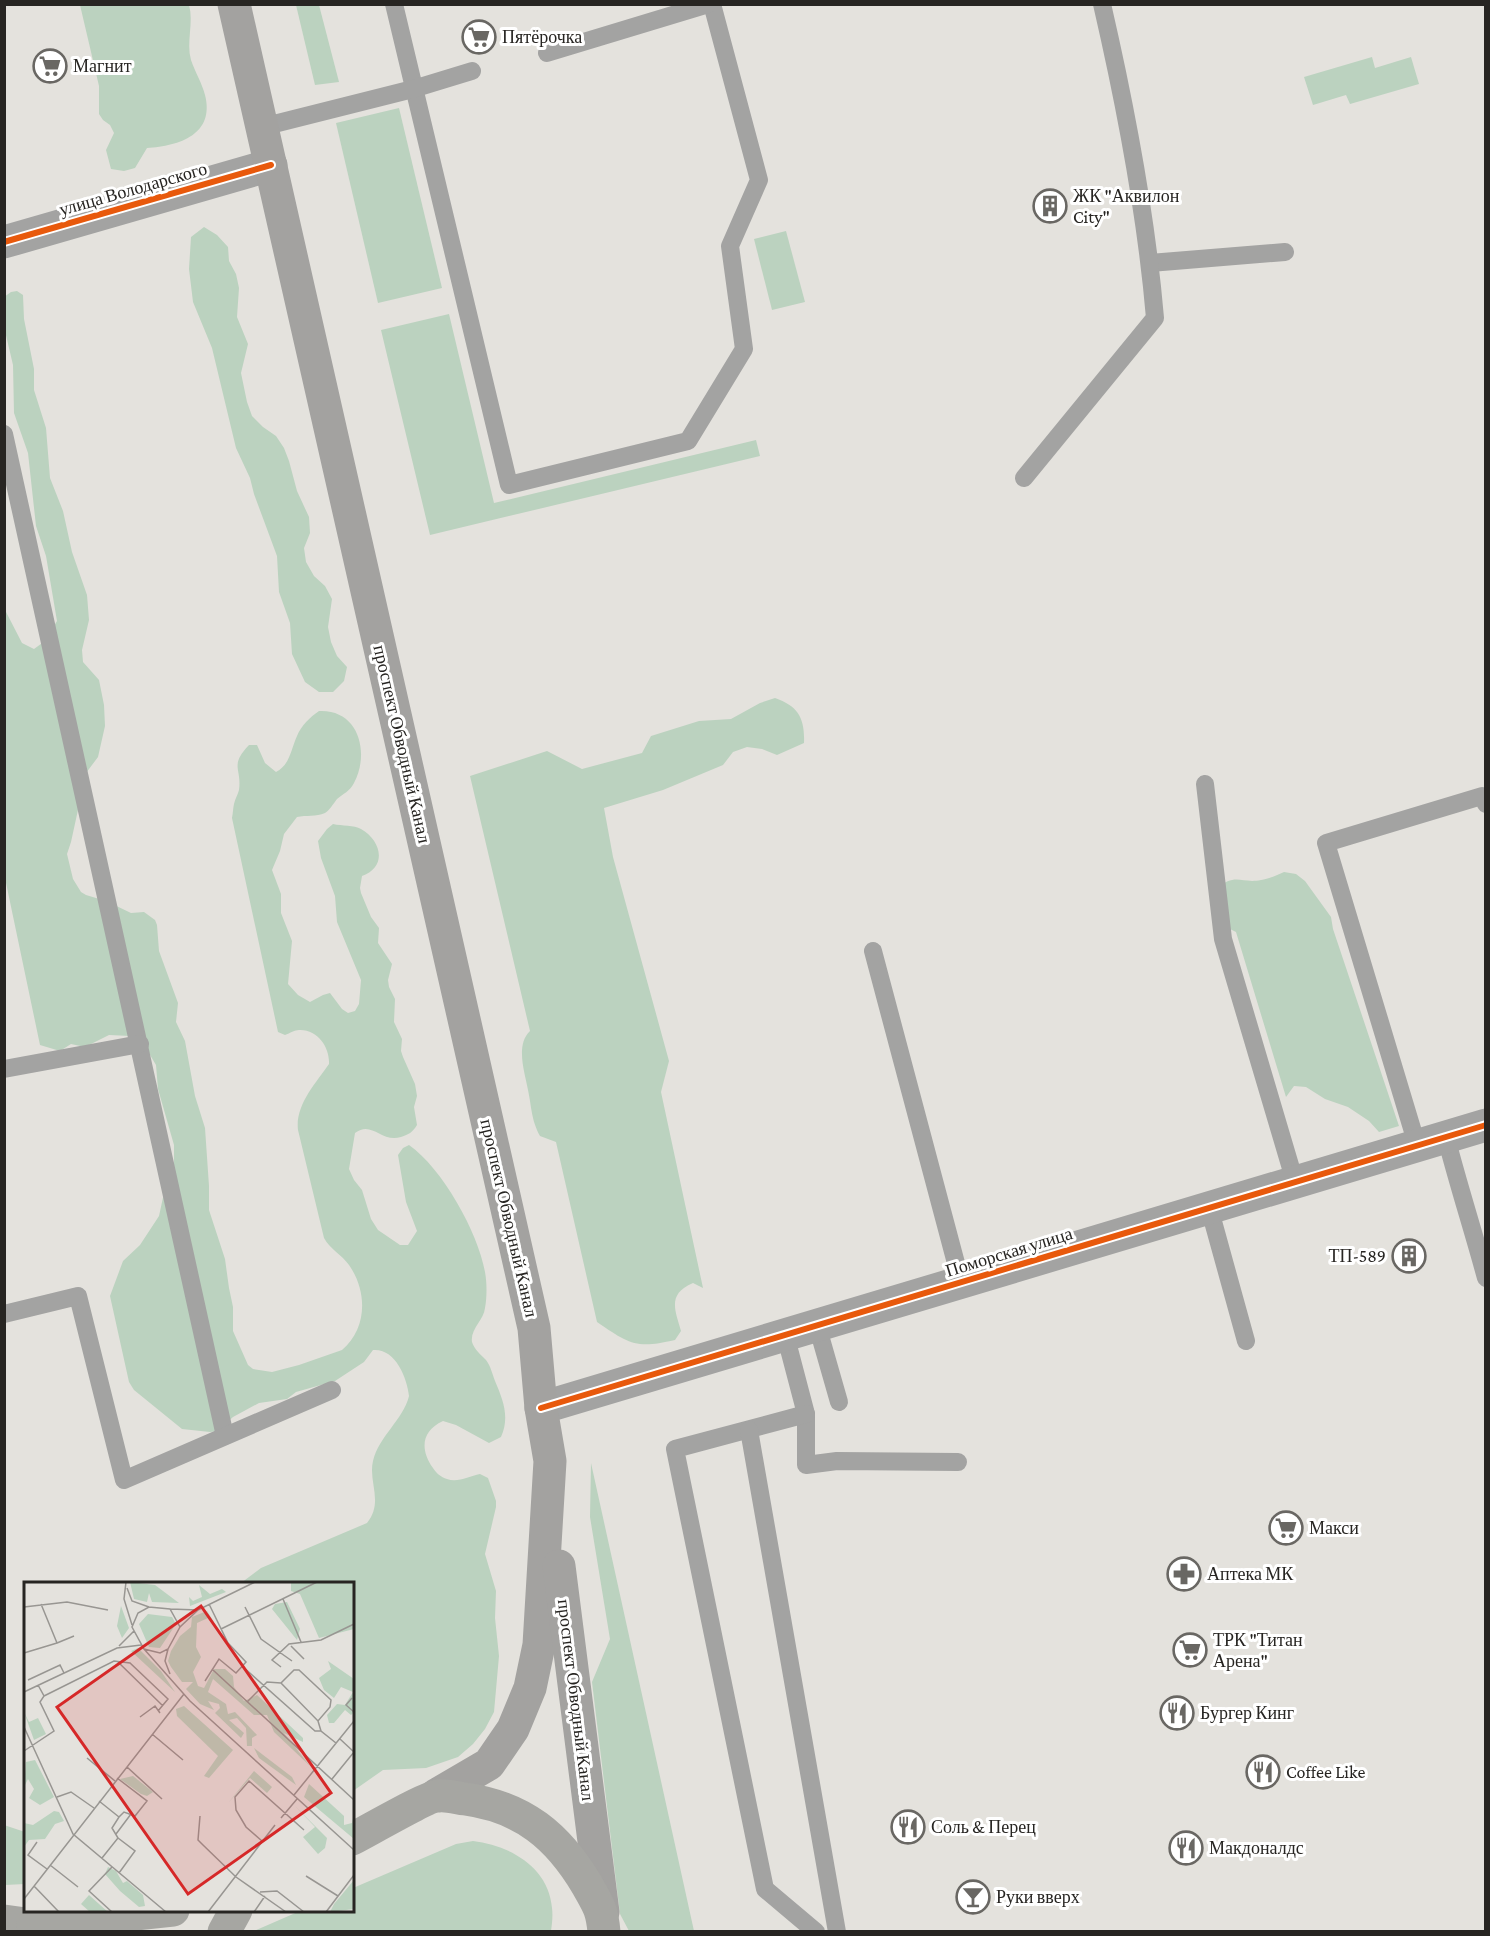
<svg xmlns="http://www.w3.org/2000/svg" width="1490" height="1936" font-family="'Crimson Pro',serif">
	<rect width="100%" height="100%" fill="#e4e2dd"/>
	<!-- green -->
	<g fill="#bbd2bf">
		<path d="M80 5H189C194 22 186 42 191 60 195 72 202 83 205 95 215 134 180 146 147 148L135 168 124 171 111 169 106 150 114 133 110 125 103 120 99 114V86Z"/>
		<path d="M296 5H319L339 82 315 85Z"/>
		<path d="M1372 57 1375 68 1411 57 1419 84 1350 104 1346 95 1313 105 1304 77Z"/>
		<path d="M399 108 442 288 378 303 336 123Z"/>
		<path d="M204 227 217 235 228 247 229 261 236 274 239 288 237 317 248 344 241 373 247 402 252 416 263 427 276 436 284 448 289 461 297 491 309 517 310 533 304 548 306 562 314 576 325 586 332 599 328 627 331 642 337 656 347 667 344 681 333 692H319L305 682 292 654 290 623 279 592 277 556 254 494 250 478 236 448 212 348 193 302 189 269 191 237Z"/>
		<path d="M786 231 805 302 772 310 754 239Z"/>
		<path d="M17 291 23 295 24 319 34 369V390L46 428 50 478 63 511 72 552 87 595 89 620 82 650 83 662 99 680 104 705 105 726 98 757 86 773 71 842 67 854 73 879 81 892 86 895 106 901 131 913 144 912 155 920 157 925 159 951 178 1003 176 1022 185 1041 195 1096 205 1128 209 1186V1210L225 1259 229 1288 233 1307V1331L248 1365 253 1369 272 1372 299 1365 342 1350C367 1329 368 1292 349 1265 342 1255 330 1249 324 1238L298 1130C295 1105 316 1083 329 1064 330 1048 318 1029 299 1030 295 1030 290 1033 285 1035L278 1032 232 818C233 813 233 808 234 804 235 799 238 794 239 790 242 768 229 766 249 745H257L265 763 276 772C290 765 291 749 297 736 301 726 310 717 319 711 359 709 370 753 354 783 350 791 343 794 337 799 333 804 330 810 325 813 316 817 306 815 297 817L284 834 280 851 272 870 281 894V913L292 941 288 984 298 995 310 1002 323 995 330 993 342 1009 348 1013 355 1011 359 1004 361 980 337 922 335 896 321 858 318 841 327 829 333 824C342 826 354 825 361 829 381 840 388 867 362 876L360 888 361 893 371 917 379 928 378 943 392 964 388 980 389 987 395 999 394 1022 402 1039 401 1051 403 1057 415 1084 417 1096 414 1107 417 1125C412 1133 409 1134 401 1137 381 1143 372 1120 355 1133L349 1169 354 1180 362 1190 371 1219 378 1230 400 1245H408L417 1231 406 1202 398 1155 403 1148 409 1145C442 1168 478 1232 485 1272 487 1283 487 1297 485 1308 484 1320 470 1329 472 1342 474 1349 481 1355 486 1360 491 1367 492 1373 495 1381 503 1400 510 1417 501 1437L489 1443 456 1425 443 1421C421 1431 420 1450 433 1468 436 1473 441 1477 447 1479 458 1483 469 1476 480 1474L488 1478 496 1501V1507L485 1554 496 1591 495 1618 499 1656 494 1712 485 1729 473 1744 458 1757 426 1768 383 1770 353 1791 352 1584 241 1583 261 1568 367 1523C384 1502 368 1482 373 1461 379 1436 403 1420 409 1396 407 1377 395 1348 373 1350L364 1362 335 1381 296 1392 287 1399 259 1403 233 1417 217 1431 210 1432 182 1429 134 1390 129 1382 110 1296 123 1261 140 1245 159 1216 164 1193 174 1171V1145L158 1089 156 1065 143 1043 130 1036 109 1035 85 1047 71 1044 60 1051 40 1045 5 878 4 608 22 643 34 649 45 641 57 621 46 556 36 526 28 453 14 413 13 365 5 331 4 297 11 292Z"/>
		<path d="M449 314 494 503 756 440 760 456 430 535 381 330Z"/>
		<path d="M775 698C798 706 805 718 804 743L777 755 762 749 747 747 733 752 723 765 663 790 604 808 613 857 669 1061 661 1092 703 1288 693 1283C667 1294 675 1310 681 1331L675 1340C636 1349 629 1344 597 1322L556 1142 540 1136C531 1119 532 1109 528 1090 525 1073 515 1045 530 1031L470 776 547 751 582 769 642 753 651 736 699 721 731 719 760 703Z"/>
		<path d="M1284 872 1296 874 1305 881 1331 917 1333 929 1399 1126 1379 1132 1369 1121 1348 1107 1325 1099 1306 1087 1294 1086 1286 1097 1236 932 1220 924 1217 889C1235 872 1241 884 1261 880 1269 879 1277 875 1284 872Z"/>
		<path d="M591 1463 694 1931H629L620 1914 592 1682 610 1639 590 1517Z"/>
		<path d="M4 1825 25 1832V1884L5 1885Z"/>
		<path d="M473 1841C509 1845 549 1867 552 1908 553 1916 552 1924 551 1931H254L300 1911 352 1910 353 1888 456 1844Z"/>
	</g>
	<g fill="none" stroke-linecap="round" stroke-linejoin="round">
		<!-- service -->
		<g stroke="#a3a3a2" stroke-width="18">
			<path d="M394 4 509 485 688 441 744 349 730 246 759 180 712 4"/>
			<path d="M547 53 709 4"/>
			<path d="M262 127 413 89 472 71"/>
			<path d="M1150 263 1285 252"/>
			<path d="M4 434 225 1436"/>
			<path d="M1024 478 1155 318C1146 212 1126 108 1102 4"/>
			<path d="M1205 784 1223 939 1295 1182"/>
			<path d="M873 951 961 1282"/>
			<path d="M4 1069 140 1044"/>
			<path d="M1446 1137C1458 1184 1473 1230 1486 1278"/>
			<path d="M1417 1145 1326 843 1482 796 1486 804"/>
			<path d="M1209 1207 1246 1341"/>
			<path d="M4 1314 78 1296 124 1480 332 1390"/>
			<path d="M817 1325 839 1402"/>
			<path d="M785 1334 806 1414V1465L837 1461 958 1462"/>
			<path d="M806 1414 675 1449 765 1889 816 1932"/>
			<path d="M749 1430 837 1932"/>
		</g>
		<!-- minor -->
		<g stroke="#a3a3a2" stroke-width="33">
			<path d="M4 242 271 165"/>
			<path d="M541 1408 1486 1125"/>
		</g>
		<!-- secondary -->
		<g stroke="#a3a2a0" stroke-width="33">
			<path d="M234 4 534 1328 541 1408 550 1461 539 1645 530 1688 513 1729 489 1764 436 1795"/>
			<path d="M559 1566 603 1912"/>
		</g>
		<!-- primary -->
		<g stroke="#a6a6a2" stroke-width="33">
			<path d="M352 1839C366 1832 428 1796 438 1796 447 1795 457 1798 465 1799 523 1807 558 1836 587 1885 598 1905 602 1909 604 1932"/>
			<path d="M4 1921 33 1925 47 1932"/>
			<path d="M33 1925 173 1910"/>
			<path d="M224 1932 236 1910"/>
		</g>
		<defs>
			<g id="cycleway">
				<path d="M4 242 271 165"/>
				<path d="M541 1408 1486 1125"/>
			</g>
		</defs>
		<!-- cycleway casing -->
		<use href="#cycleway" stroke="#fff" stroke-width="10"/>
		<!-- cycleway -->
		<use href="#cycleway" stroke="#e8590c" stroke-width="6"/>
	</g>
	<!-- icons -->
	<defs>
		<symbol id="supermarket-ring" viewBox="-11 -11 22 22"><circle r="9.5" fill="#fff" stroke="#696763" stroke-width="1.5"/><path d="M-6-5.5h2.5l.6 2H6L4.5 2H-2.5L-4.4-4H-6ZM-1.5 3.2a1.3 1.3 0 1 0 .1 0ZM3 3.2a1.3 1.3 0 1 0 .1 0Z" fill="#696763"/></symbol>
		<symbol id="building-ring" viewBox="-11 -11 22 22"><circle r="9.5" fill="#fff" stroke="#696763" stroke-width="1.5"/><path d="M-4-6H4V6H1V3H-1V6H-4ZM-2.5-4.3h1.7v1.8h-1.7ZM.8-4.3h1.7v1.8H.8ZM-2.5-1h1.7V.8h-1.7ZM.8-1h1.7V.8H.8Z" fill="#696763"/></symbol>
		<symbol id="pharmacy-ring" viewBox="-11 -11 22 22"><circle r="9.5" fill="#fff" stroke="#696763" stroke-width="1.5"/><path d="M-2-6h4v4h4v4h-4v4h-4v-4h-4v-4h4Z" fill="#696763"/></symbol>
		<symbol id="restaurant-ring" viewBox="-11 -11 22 22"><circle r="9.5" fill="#fff" stroke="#696763" stroke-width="1.5"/><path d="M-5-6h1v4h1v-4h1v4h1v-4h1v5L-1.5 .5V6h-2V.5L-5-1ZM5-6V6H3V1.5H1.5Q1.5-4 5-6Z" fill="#696763"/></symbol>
		<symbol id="bar-ring" viewBox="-11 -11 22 22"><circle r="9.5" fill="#fff" stroke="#696763" stroke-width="1.5"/><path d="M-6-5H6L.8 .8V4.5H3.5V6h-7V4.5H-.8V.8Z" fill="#696763"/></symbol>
	</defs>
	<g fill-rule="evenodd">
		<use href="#supermarket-ring" x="460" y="18" width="38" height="38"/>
		<use href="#supermarket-ring" x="31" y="47" width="38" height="38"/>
		<use href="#building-ring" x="1031" y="187" width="38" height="38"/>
		<use href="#building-ring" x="1390" y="1237" width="38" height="38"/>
		<use href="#supermarket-ring" x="1267" y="1509" width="38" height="38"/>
		<use href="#pharmacy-ring" x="1165" y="1555" width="38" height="38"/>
		<use href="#supermarket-ring" x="1171" y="1631" width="38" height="38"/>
		<use href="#restaurant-ring" x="1158" y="1694" width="38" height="38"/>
		<use href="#restaurant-ring" x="1244" y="1753" width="38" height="38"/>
		<use href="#restaurant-ring" x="889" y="1808" width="38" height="38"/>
		<use href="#restaurant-ring" x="1167" y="1829" width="38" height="38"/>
		<use href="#bar-ring" x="954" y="1878" width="38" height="38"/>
	</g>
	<g text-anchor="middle" stroke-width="6" stroke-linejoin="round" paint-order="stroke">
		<!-- poi labels -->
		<g font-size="18" fill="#272522" stroke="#fff" text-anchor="start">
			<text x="502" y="43">Пятёрочка</text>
			<text x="73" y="72">Магнит</text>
			<text x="1073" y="202">ЖК "Аквилон<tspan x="1073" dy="21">City"</tspan></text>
			<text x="1386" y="1262" text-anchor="end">ТП-589</text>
			<text x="1309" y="1534">Макси</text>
			<text x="1207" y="1580">Аптека МК</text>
			<text x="1213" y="1646">ТРК "Титан<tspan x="1213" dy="21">Арена"</tspan></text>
			<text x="1200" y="1719">Бургер Кинг</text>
			<text x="1286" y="1778">Coffee Like</text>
			<text x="931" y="1833">Соль &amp; Перец</text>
			<text x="1209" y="1854">Макдоналдс</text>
			<text x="996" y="1903">Руки вверх</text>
		</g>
		<!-- street labels -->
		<g font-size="18" fill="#272522" stroke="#fff">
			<text transform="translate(133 189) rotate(-16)" y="6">улица Володарского</text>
			<text transform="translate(402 744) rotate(77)" y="6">проспект Обводный Канал</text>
			<text transform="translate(509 1218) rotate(77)" y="6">проспект Обводный Канал</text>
			<text transform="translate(1009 1252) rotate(-17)" y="6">Поморская улица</text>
			<text transform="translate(576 1700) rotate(83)" y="6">проспект Обводный Канал</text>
		</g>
	</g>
	<!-- overview -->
	<g transform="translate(24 1582)">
		<rect width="330" height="330" fill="#e4e2dd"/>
		<path d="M106 0 131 3 155 21 128 20 125 11 123 20 110 17ZM267 0H330V47L295 56 276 12 267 9ZM175 3 186 12 198 7 202 10 166 24 165 15 169 19 178 15ZM263 20 276 47 273 58 248 27 251 22ZM97 24 105 46 98 56 93 44ZM183 29 190 40 184 36 173 41 172 65 177 75 169 90 174 104 180 106 190 87H201L209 94 210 105 220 119 233 113 279 156V160L260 151 286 184 250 150 243 133H230L189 97 184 110 202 122 204 132 211 130 233 153 228 156V164H223L222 146 213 136 205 138 220 151 217 156 191 131 196 126 195 122 184 119 190 128 176 122 162 107 169 100H158L147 85 144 79 147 69 156 54 167 45 168 35ZM124 32 148 35 152 42 136 66 125 65 115 42ZM114 66 137 89 151 110 107 69ZM304 79 330 97V130L327 133 321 128 310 141H305L303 133 313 122 321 123 329 110 317 105 310 116 300 108 295 96 307 87ZM160 124 209 168 185 196 180 194 194 174 153 134 152 127ZM0 130 5 140 14 136 22 152 10 158ZM230 166 268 195 272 203 235 176ZM11 178 30 215 16 223 5 216 10 207 4 197 0 205 2 180ZM230 189 248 205 243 211 226 196 205 220ZM109 194 129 210 123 214 117 212 96 197ZM285 202 320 234V243L328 241 330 232V257L280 215ZM271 224 303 256 301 266 294 272 279 255 291 245ZM30 229 35 230 40 239 31 242 21 257 5 258 0 265V241L9 243ZM84 285 92 289 99 301 103 299 119 313 121 324 115 325 96 309 81 292ZM330 298V327L306 330 310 322ZM65 313 84 330H66L57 322Z" fill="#bbd2bf"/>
		<path fill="none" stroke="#989692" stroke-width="1.5" d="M102 0 100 17 108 43M103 6 108 19 125 25M259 17 277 60M0 25 43 20 84 28M221 25 237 57 268 79M146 27 174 28 231 0M156 45 146 27 125 25 114 31 108 45 120 67 136 71 144 67 156 45 174 28M197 47 293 0M33 61 50 54M95 64 110 49M267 64 280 77M120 67 166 119 330 268M144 67 141 79 146 92M0 71 33 61 17 22M94 80 139 124M218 84 291 149H297M257 85 248 78 265 62 297 58 330 42M189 88 330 218M270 88H275L307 118 306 125 294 139 257 101ZM4 98 36 83 40 91M181 99 195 77 212 91 222 80 204 61 185 22M0 110 93 66 117 63M20 114 90 79 106 81 144 117 134 129M328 116 322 123 330 130M223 120 243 100 257 101M116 135 131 124 136 131M294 139 297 149 312 161M0 145 49 252 142 330M128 152 159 178M316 157 330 170M0 169 30 149 16 120 20 114 14 103M63 176 91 199M103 185 138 217M308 197 330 170M270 213 330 139M33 215 47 210 70 226M75 219 95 235M176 234 174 258 179 263 212 295 262 330M257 236 273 217M92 252 107 232M94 256 111 269 95 291M238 259 222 245 212 228 211 215 225 199 280 248M13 260 4 273 23 287M78 276 94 256 88 246 95 235 100 230 111 234 123 219 93 196M26 283 54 305M282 294 314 314M10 304 35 330M236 310 253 309 280 330M0 317 160 112M88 330 65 309 88 285M184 330 251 243M230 330 241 314M302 330 330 293"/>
		<path fill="#d62828" fill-opacity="0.15" stroke="#d62828" stroke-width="3" d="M177 24 307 211 164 312 33 125Z"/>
		<rect width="330" height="330" fill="none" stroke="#272522" stroke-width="3"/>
	</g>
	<!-- border -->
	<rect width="1490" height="1936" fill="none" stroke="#272522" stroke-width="12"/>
</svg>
